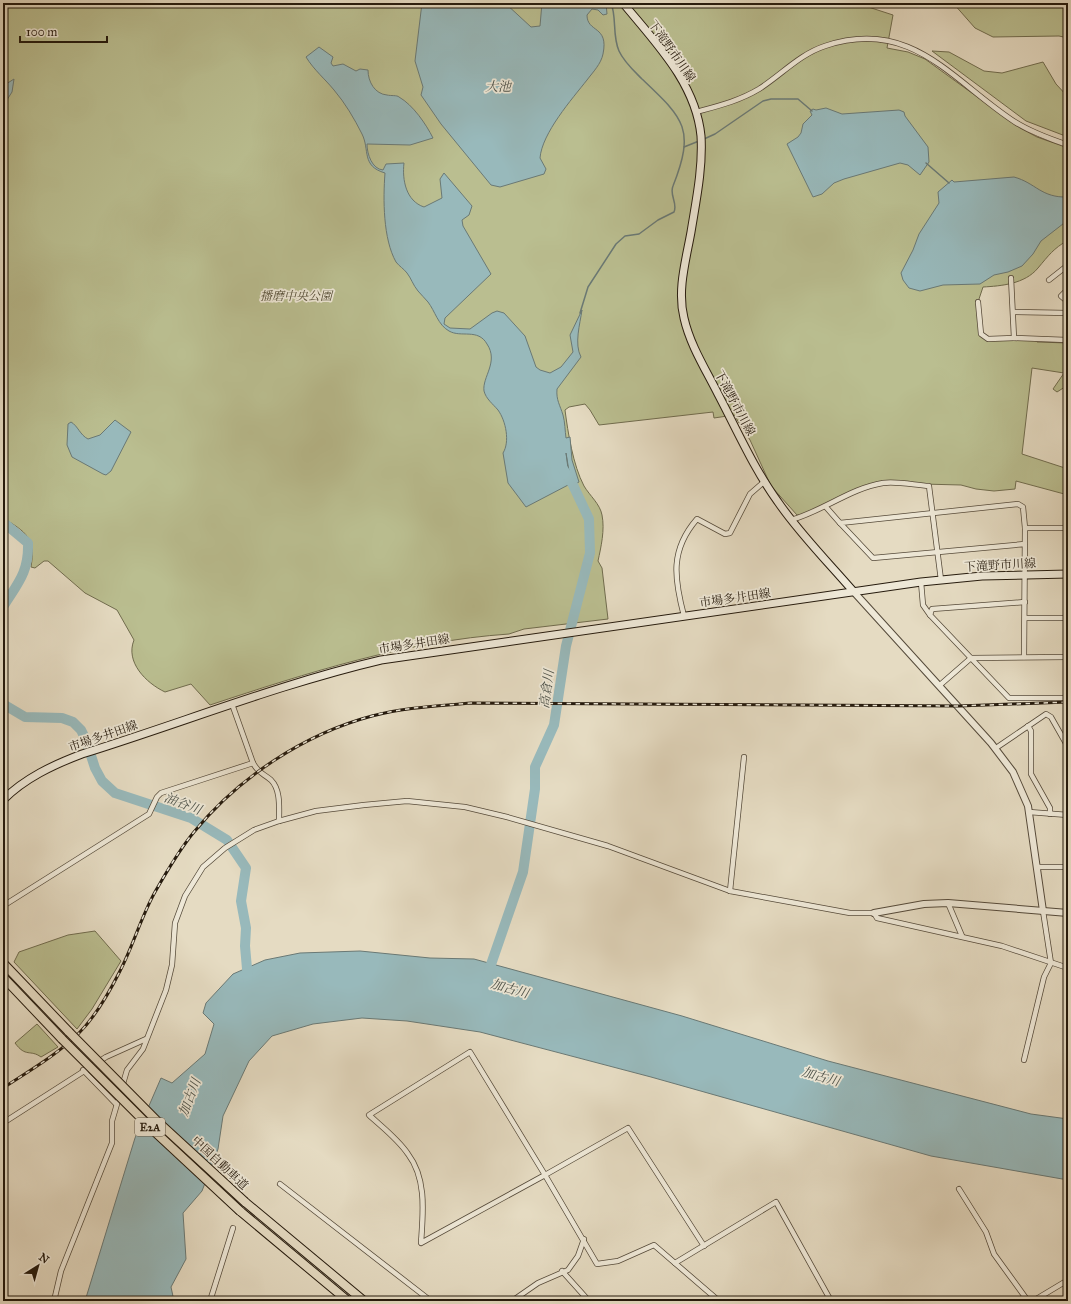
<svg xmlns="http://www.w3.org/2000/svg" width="1071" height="1304" font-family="'IM FELL Great Primer','Noto Serif JP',serif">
	<rect width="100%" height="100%" fill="#e5dbc2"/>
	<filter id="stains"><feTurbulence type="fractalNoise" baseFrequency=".005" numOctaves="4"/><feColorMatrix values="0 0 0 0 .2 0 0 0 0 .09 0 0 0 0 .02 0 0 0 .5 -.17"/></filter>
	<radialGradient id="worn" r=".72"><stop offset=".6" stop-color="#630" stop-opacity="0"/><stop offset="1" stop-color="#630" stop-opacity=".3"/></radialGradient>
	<!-- green -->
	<g fill="#babe90" stroke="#706c4e">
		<path d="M3 3H856L893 15 887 48 908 52 925 59 1020 128 1037 137 1068 148V240C1053 249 1049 255 1038 268 1025 284 1001 286 983 287L978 302 981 334 988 339H1037V342L1068 343V385L1057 392 1053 389 1064 373 1032 368 1022 454 1068 469V495L1016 481 1015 489 994 491 976 489 961 485 883 483 852 493 808 515H797L771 486 750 440 734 415 714 418 713 412 599 425 590 410 585 404 569 407 565 410C568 433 573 465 584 486 590 496 600 504 602 515 605 530 601 547 598 561L602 568 608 619 524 629 509 634C406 641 307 673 210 705L191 684 165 692C146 683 125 662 134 640L117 610 85 593 48 561H44L35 568 31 567C36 538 26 532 3 518Z"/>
		<path d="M953 3H1068V38L1059 36 993 37 975 28Z"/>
		<path d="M932 51 949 52 984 71 1002 73 1043 62 1056 84 1068 97V137L1026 121Z"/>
		<path d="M95 931 121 961 92 1009 77 1029 14 962 19 952 68 935Z"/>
		<path d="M37 1024 58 1047 41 1057C30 1049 26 1058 15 1043Z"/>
	</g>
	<!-- water -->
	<g fill="#98b9bb" stroke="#6a7975">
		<path d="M422 3H505L531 27 540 26 542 3H606L607 14 603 15 598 10 592 9 587 15C587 33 609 25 603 54 601 64 593 72 587 80 572 99 542 133 540 158L546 169 544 174 500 187 491 185 441 124 421 95 423 87 415 61Z"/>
		<path d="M319 47 333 57 331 63 333 66 343 64 356 71 360 69 368 70C368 82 375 94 387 95 391 96 397 95 399 97 413 105 426 124 433 138L410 145 367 144C367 154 372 169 383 170L386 164 404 163C402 180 406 201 424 207L442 198 440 179 444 173 472 206 469 215 462 220 463 226 491 274 445 318 444 324 450 328 470 329 492 313 497 311 504 313 525 336 536 367 540 370 550 373 561 367 573 352 570 335 582 310C580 324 574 344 581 357L557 389C556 400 560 405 563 415 565 422 565 431 566 438L570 437 572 460 579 482 572 486 571 483 566 453 570 484 526 507 508 483 503 453C510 442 506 421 498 410 493 404 486 399 484 391 482 377 499 362 487 344 478 328 461 338 449 331 438 325 435 311 428 302 425 298 421 295 418 291 413 285 411 278 407 273 404 269 399 266 396 262 383 239 383 199 385 173 361 166 370 150 362 134 354 118 345 103 334 90 325 79 314 70 306 57Z"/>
		<path d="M14 79 12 92 3 106V86Z"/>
		<path d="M826 108 842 114 899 110 904 112 905 116 928 147 929 162 920 175 908 165 900 163 844 179 834 183 822 194 813 197 787 144 798 137 801 133 803 124 812 115 810 111 813 109 816 110Z"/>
		<path d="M1014 177C1036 183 1041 198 1068 197V220L1041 241 1033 254 1022 266 1008 272 994 275 980 284 943 285 920 291 909 288 903 280 901 273 913 250 919 234 939 203 938 192 952 180 954 182Z"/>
		<path d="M115 420 131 432 111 471 106 475 103 474 72 457 67 445 68 424 71 422C78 426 80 435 88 439L100 435Z"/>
		<path d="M360 951 430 958 474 959 682 1016 828 1061 1031 1114 1068 1119V1180L931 1156 651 1077 480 1032 407 1021 362 1018 313 1024 272 1036 249 1061 223 1116 218 1149 202 1191 183 1213 186 1259 171 1287 174 1301H85L135 1138 161 1078 172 1083 205 1054 214 1024 203 1013 206 1003 233 974 265 960 300 953Z"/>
	</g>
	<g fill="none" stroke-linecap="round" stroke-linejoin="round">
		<!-- stream -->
		<g stroke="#6a7975" stroke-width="1.5">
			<path d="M704 139 715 134 763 101 771 99H798L812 111"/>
			<path d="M684 147 699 141"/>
			<path d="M926 163 949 183"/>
			<path d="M580 313 588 287 616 244 625 236 639 234 658 220 674 212C678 203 669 195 673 186 696 128 683 118 642 79 633 70 624 62 619 51 612 35 617 18 611 3"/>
		</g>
		<!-- river -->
		<g stroke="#98b9bb" stroke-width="10">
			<path d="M3 522 28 543C29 573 17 584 3 607"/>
			<path d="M3 704 25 717 62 718 73 722 81 730 86 740 95 768 102 781 115 793 191 818 227 840 246 868 241 901 246 928 245 946 248 980"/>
			<path d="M487 976 523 872 535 789V767L554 725 566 646 590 553 589 519 573 485 562 467"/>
		</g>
		<defs>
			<g id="minor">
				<path d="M696 112C718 106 739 101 759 89 781 75 800 54 825 46 912 17 952 81 1015 122 1031 132 1050 139 1068 145"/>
				<path d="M1049 280 1068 265"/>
				<path d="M1068 289 1061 296 1068 302"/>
				<path d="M978 302 981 334 988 339 1014 338 1011 278"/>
				<path d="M1014 312 1068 313"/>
				<path d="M1014 338 1067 340 1068 333"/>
				<path d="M826 507 840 523"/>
				<path d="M791 520C823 511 851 488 883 483 897 481 914 485 929 486L941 580"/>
				<path d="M1025 528H1068"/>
				<path d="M921 582 923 605 930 615"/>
				<path d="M1025 602 932 609 930 615 1009 698H1068"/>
				<path d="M684 616C674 578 670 550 697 519L725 534 730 533 750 494 765 481"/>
				<path d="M1025 618H1068"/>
				<path d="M1024 657 1025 528 1023 507 1018 504 840 523 873 558 1025 544"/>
				<path d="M940 685 971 658 1068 657"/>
				<path d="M232 704 253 763C259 774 263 773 271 780 281 790 279 808 279 821"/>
				<path d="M1028 726 1031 731V774L1050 808V814"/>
				<path d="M996 748 1046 714 1051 717 1068 747"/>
				<path d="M1029 812 1068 815"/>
				<path d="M1037 867H1068"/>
				<path d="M730 891 744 757"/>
				<path d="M948 903 962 936"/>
				<path d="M3 906 149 814 157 797 161 793 253 763"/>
				<path d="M470 1052 545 1175 421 1243C423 1213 427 1179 408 1154 398 1139 382 1127 369 1115Z"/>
				<path d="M1024 1060 1044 977 1051 963 1043 911"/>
				<path d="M83 1070 116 1104"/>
				<path d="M3 1123 106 1057 146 1039"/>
				<path d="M280 1184 431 1301"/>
				<path d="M959 1189 986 1232 994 1254 1028 1301"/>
				<path d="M704 1246 628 1128 545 1175 597 1264 618 1261 654 1245 719 1301"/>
				<path d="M675 1263 776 1202 831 1301"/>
				<path d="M562 1271 589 1301"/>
				<path d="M54 1301 61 1271 112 1143V1121L127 1070 143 1049 166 990 172 965 175 923 185 896 203 867 225 848 254 830 279 821 316 811 364 805 407 801 465 807 507 817 608 846 730 891 850 913H874L877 918 1002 946 1068 968"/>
				<path d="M210 1301 233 1228"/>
				<path d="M512 1301 538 1283 568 1270 578 1256 584 1239"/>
				<path d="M1033 1301 1068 1280"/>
			</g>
			<g id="tertiary">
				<path d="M853 591 991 743 1013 772 1028 806 1043 911"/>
				<path d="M874 913 924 904 948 903 1068 913"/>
			</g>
			<g id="secondary">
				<path d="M623 3C655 42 696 83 701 136 703 168 696 201 691 232 686 260 677 290 684 318 690 345 706 370 718 394 737 430 754 469 778 502 800 534 828 562 853 591"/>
				<path d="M3 800C25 778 53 765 82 754 182 723 279 684 381 660L921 582 982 576 1068 574"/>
			</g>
			<g id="motorway">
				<path d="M3 963 69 1032"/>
				<path d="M3 977 62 1039"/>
				<path d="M245 1202 364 1301"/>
				<path d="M240 1211 348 1301"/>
			</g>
		</defs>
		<!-- minor casing -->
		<use href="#minor" stroke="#554a3a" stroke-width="6"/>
		<!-- tertiary casing -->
		<use href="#tertiary" stroke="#554a3a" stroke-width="8"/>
		<!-- secondary casing -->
		<use href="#secondary" stroke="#251a0d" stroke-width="9"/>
		<!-- motorway casing -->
		<use href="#motorway" stroke="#251a0d" stroke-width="10"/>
		<!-- minor -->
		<use href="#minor" stroke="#eee8d7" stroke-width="4.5"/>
		<!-- tertiary -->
		<use href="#tertiary" stroke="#eee8d7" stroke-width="6"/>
		<!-- secondary -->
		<use href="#secondary" stroke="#eee8d7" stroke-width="7"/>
		<!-- motorway -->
		<use href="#motorway" stroke="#e5dbc2" stroke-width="8"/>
		<defs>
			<path id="rail" d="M3 1088C29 1071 57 1055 79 1033 94 1018 110 991 120 971 133 946 141 917 155 892 167 871 179 850 194 832 238 778 304 734 372 716 405 707 438 706 471 703L959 706 1068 702"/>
		</defs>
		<!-- rail casing -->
		<use href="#rail" stroke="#251a0d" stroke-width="3"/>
		<!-- rail -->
		<use href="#rail" stroke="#eee8d7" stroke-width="1.5" stroke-dasharray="4.5" stroke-linecap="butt"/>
		<defs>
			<g id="motorway-bridge">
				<path d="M69 1032 159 1123 245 1202"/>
				<path d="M62 1039 154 1131 240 1211"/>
			</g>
		</defs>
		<!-- motorway-bridge casing -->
		<use href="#motorway-bridge" stroke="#251a0d" stroke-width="10" stroke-linecap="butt"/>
		<!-- motorway-bridge -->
		<use href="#motorway-bridge" stroke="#e5dbc2" stroke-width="8"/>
	</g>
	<g text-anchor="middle" stroke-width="3.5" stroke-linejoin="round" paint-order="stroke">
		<!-- shield labels -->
		<rect fill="#eee8d7" stroke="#61584a" stroke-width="1" x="135" y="1118" width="30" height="18" rx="3"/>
		<g font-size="11" font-weight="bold" fill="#251a0d">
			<text x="150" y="1131">E2A</text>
		</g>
		<!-- street labels -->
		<g font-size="12" fill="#251a0d" stroke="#eee8d7">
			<text transform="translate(672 51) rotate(55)" y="4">下滝野市川線</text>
			<text transform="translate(735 403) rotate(62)" y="4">下滝野市川線</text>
			<text transform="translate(1000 565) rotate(-3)" y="4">下滝野市川線</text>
			<text transform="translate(735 598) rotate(-8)" y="4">市場多井田線</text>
			<text transform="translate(414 644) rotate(-9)" y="4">市場多井田線</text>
			<text transform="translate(103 736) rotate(-19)" y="4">市場多井田線</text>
			<text transform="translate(220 1163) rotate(43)" y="4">中国自動車道</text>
		</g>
		<!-- park labels -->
		<g font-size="12" font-style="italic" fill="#524b34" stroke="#eee8d7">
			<text x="296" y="300">播磨中央公園</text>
		</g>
		<!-- water labels -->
		<g font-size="13" font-style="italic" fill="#4d524a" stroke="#eee8d7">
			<text x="498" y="91">大池</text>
			<text transform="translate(546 689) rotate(-82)" y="5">高倉川</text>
			<text transform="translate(183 803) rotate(21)" y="5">油谷川</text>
			<text transform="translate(510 988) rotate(16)" y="5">加古川</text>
			<text transform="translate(821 1076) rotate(16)" y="5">加古川</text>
			<text transform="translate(189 1097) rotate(-69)" y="5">加古川</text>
		</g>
	</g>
	<!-- margin -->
	<rect width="1071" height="1304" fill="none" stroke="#e5dbc2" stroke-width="16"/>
	<rect x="4" y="4" width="1063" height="1296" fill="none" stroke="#251a0d" stroke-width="2"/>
	<rect x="8" y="8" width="1055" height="1288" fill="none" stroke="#251a0d"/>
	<!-- north arrow -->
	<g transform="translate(38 1266) rotate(37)" stroke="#eee8d7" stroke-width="3" paint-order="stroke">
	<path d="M0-3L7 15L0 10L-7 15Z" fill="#251a0d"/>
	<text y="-6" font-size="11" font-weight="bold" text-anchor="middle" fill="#251a0d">N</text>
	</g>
	<!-- scale -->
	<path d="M20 36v6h87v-6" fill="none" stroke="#251a0d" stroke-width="2"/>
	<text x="26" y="36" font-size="12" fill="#251a0d" stroke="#eee8d7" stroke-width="3" paint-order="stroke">100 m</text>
	<rect width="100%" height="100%" filter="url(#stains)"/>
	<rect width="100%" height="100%" fill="url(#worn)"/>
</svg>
